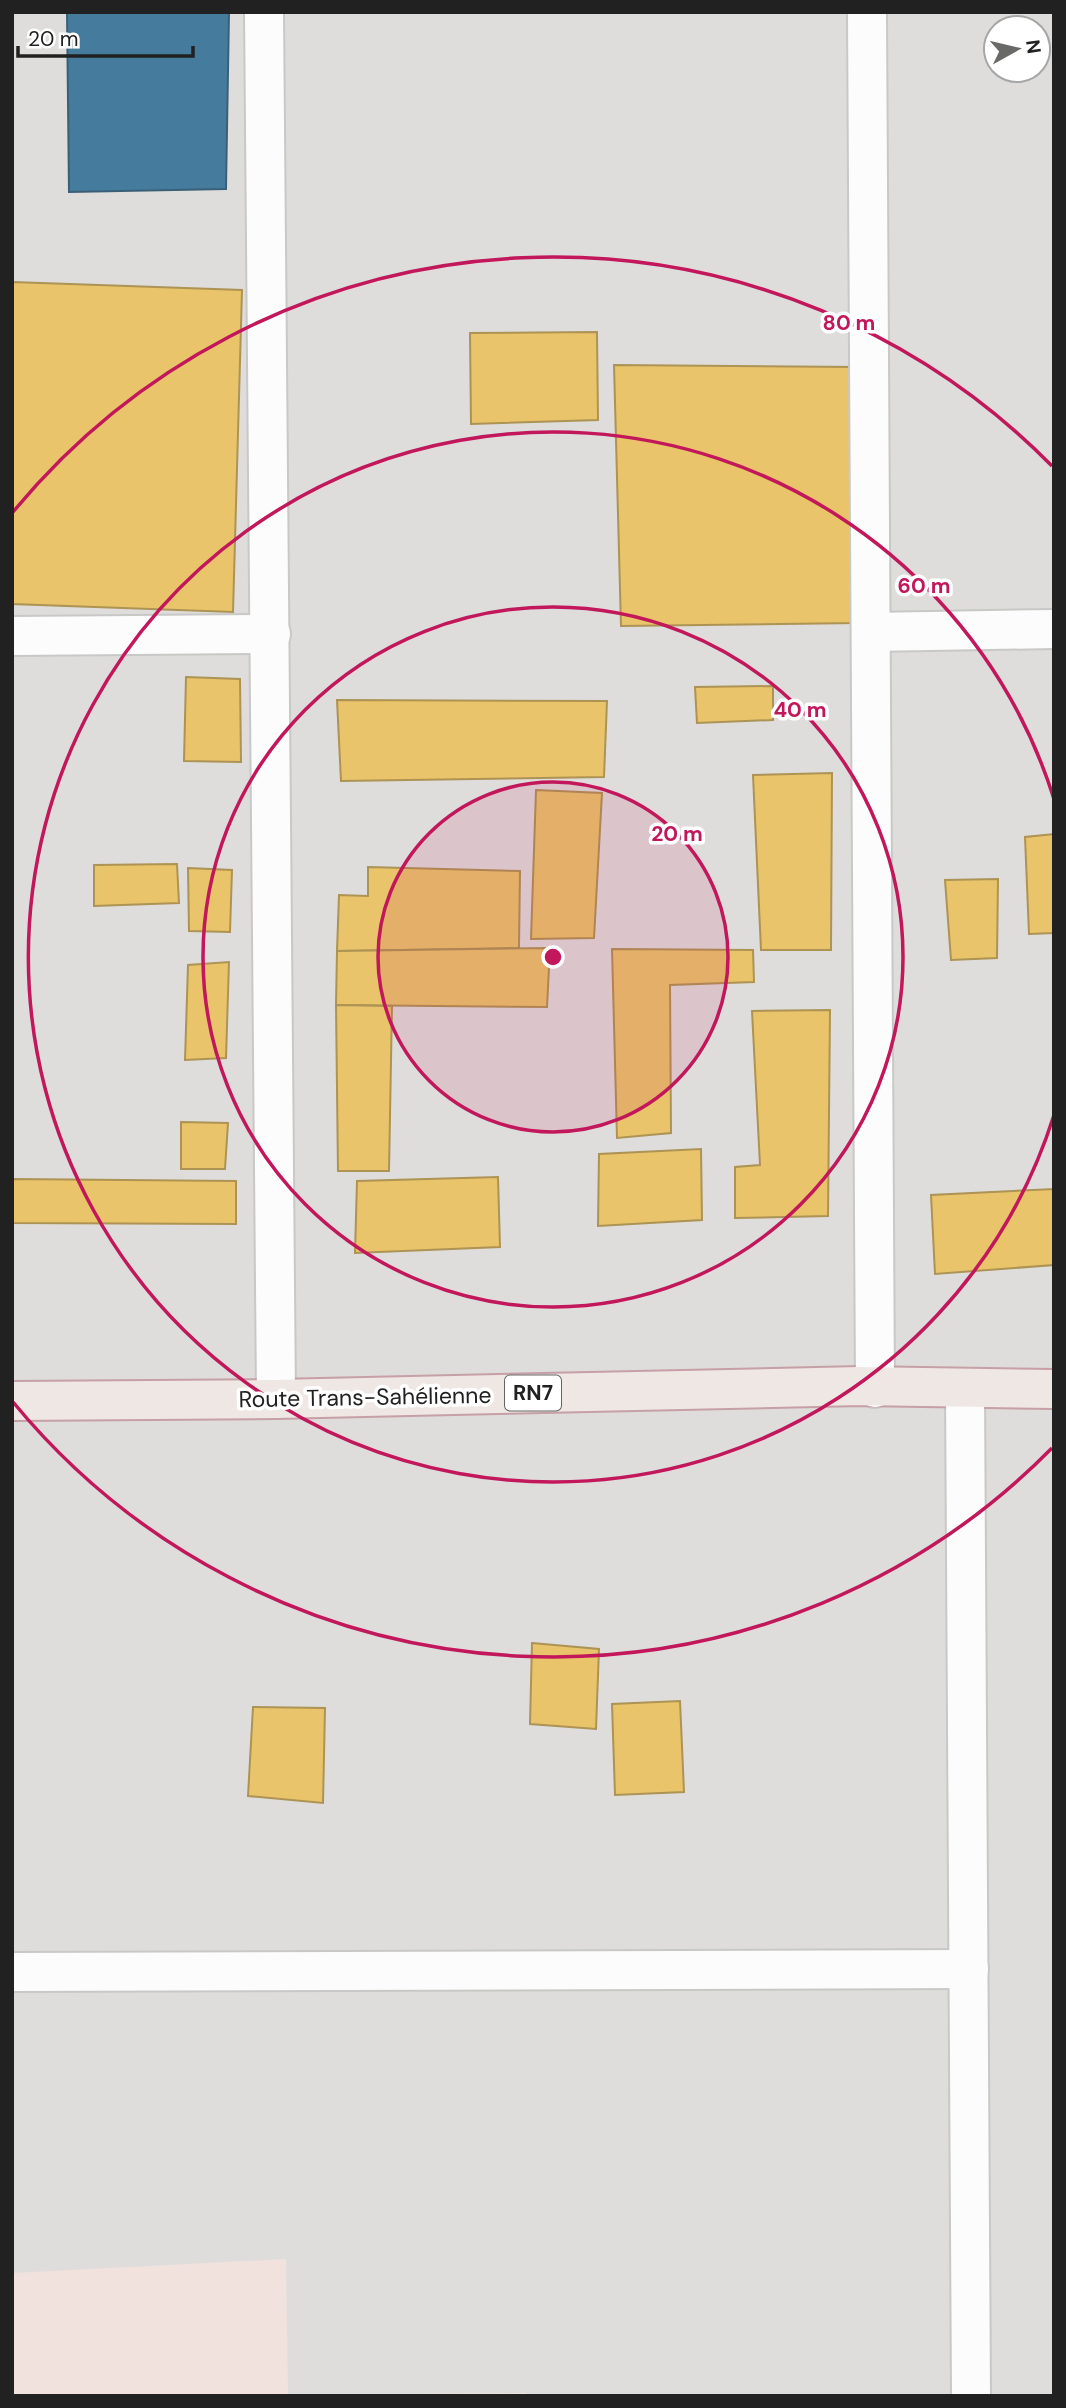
<svg xmlns="http://www.w3.org/2000/svg" width="1066" height="2408" font-family="'DM Sans',sans-serif">
	<rect width="100%" height="100%" fill="#efeeea"/>
	<!-- residential -->
	<path fill="#dedddb" fill-rule="evenodd" d="M12 12H1054V2396H12ZM996 28H1038V70H996Z"/>
	<!-- commercial -->
	<path fill="#f1e2de" d="M286 2259 288 2395 526 2393V2396H12V2273Z"/>
	<!-- homes -->
	<g fill="#e9c46a" stroke="#ad9354" stroke-width="2">
		<path d="M12 282 242 290 233 612 12 604Z"/>
		<path d="M597 332 598 420 471 424 470 333Z"/>
		<path d="M614 365 856 367 857 623 621 626Z"/>
		<path d="M186 677 240 679 241 762 184 761Z"/>
		<path d="M773 686V720L697 723 695 687Z"/>
		<path d="M337 700 607 701 604 777 341 781Z"/>
		<path d="M832 773 831 950H761L753 775Z"/>
		<path d="M536 790 602 793 594 938 531 939Z"/>
		<path d="M1054 834V933L1029 934 1025 837Z"/>
		<path d="M177 864 179 903 94 906V865Z"/>
		<path d="M368 867 520 871 519 948 337 951 339 895 368 896Z"/>
		<path d="M188 868 232 870 230 932 189 931Z"/>
		<path d="M998 879 997 958 951 960 945 880Z"/>
		<path d="M550 948 547 1007 336 1005 337 951Z"/>
		<path d="M612 949 753 950 754 982 670 985 671 1133 617 1138Z"/>
		<path d="M229 962 226 1058 185 1060 188 965Z"/>
		<path d="M336 1005 392 1006 389 1171H338Z"/>
		<path d="M830 1010 828 1216 735 1218V1167L760 1165 752 1011Z"/>
		<path d="M181 1122 228 1123 225 1169H181Z"/>
		<path d="M701 1149 702 1220 598 1226 599 1154Z"/>
		<path d="M498 1177 500 1247 355 1253 357 1181Z"/>
		<path d="M12 1179 236 1181V1224L12 1223Z"/>
		<path d="M1054 1189V1265L935 1274 931 1195Z"/>
		<path d="M532 1643 599 1649 596 1729 530 1724Z"/>
		<path d="M680 1701 684 1792 615 1795 612 1704Z"/>
		<path d="M253 1707 325 1708 323 1803 248 1796Z"/>
	</g>
	<!-- public -->
	<path fill="#457b9d" stroke="#3a6078" stroke-width="2" d="M67 12H229L226 189 69 192Z"/>
	<g fill="none" stroke-linecap="round" stroke-linejoin="round">
		<defs>
			<g id="minor">
				<path d="M264 12 276 1399"/>
				<path d="M867 12 875 1388"/>
				<path d="M871 632 1054 629"/>
				<path d="M12 636 271 634"/>
				<path d="M965 1389 971 2396"/>
				<path d="M12 1972 969 1969"/>
			</g>
			<path id="trunk" d="M12 1401 276 1399 860 1386 1054 1389"/>
		</defs>
		<!-- minor casing -->
		<use href="#minor" stroke="#c8c8c6" stroke-width="42"/>
		<!-- trunk casing -->
		<use href="#trunk" stroke="#c69fa7" stroke-width="42"/>
		<!-- minor -->
		<use href="#minor" stroke="#fdfcfc" stroke-width="38"/>
		<!-- trunk -->
		<use href="#trunk" stroke="#efe7e3" stroke-width="38"/>
	</g>
	<!-- distance rings -->
	<circle cx="553" cy="957" r="175" fill="#c2185b" fill-opacity=".12"/>
	<g fill="none" stroke="#c2185b" stroke-width="3.5">
		<circle cx="553" cy="957" r="175"/>
		<circle cx="553" cy="957" r="350"/>
		<path d="M1054 1115A525 525 0 1 1 1054 799"/>
		<path d="M1052 1448A700 700 0 0 1 13 1402M13 512A700 700 0 0 1 1052 466"/>
	</g>
	<g text-anchor="middle" stroke-width="7" stroke-linejoin="round" paint-order="stroke">
		<!-- shield labels -->
		<rect fill="#fff" stroke="#646464" stroke-width="2" x="505" y="1375.5" width="56" height="35" rx="5"/>
		<g font-size="21" font-weight="bold" fill="#212121">
			<text x="533" y="1400">RN7</text>
		</g>
		<!-- street labels -->
		<g font-size="23" fill="#212121" stroke="#fff">
			<text transform="translate(365 1397) rotate(-1)" y="8">Route Trans-Sahélienne</text>
		</g>
	</g>
	<circle cx="553" cy="957" r="10" fill="#c2185b" stroke="#fff" stroke-width="3.5"/>
	<g font-size="21" text-anchor="middle" font-weight="bold" fill="#c2185b" stroke="#fff" stroke-width="7" stroke-linejoin="round" paint-order="stroke">
		<text x="849" y="330">80 m</text>
		<text x="924" y="593">60 m</text>
		<text x="800" y="717">40 m</text>
		<text x="677" y="841">20 m</text>
	</g>
	<!-- border -->
	<rect width="1066" height="2408" fill="none" stroke="#212121" stroke-width="28"/>
	<!-- north arrow -->
	<g transform="translate(1017 49) rotate(82)"><circle r="33" fill="#ffffff" stroke="#a6a6a6" stroke-width="2"/>
	<path d="M0-5L12 26L0 18L-12 26Z" fill="#696967"/>
	<text y="-10" font-size="19" font-weight="bold" text-anchor="middle" fill="#212121">N</text>
	</g>
	<!-- scale -->
	<path d="M18 46v10h175v-10" fill="none" stroke="#212121" stroke-width="3.5"/>
	<text x="28" y="46" font-size="21" fill="#212121" stroke="#ffffff" stroke-width="5" paint-order="stroke">20 m</text>
</svg>
